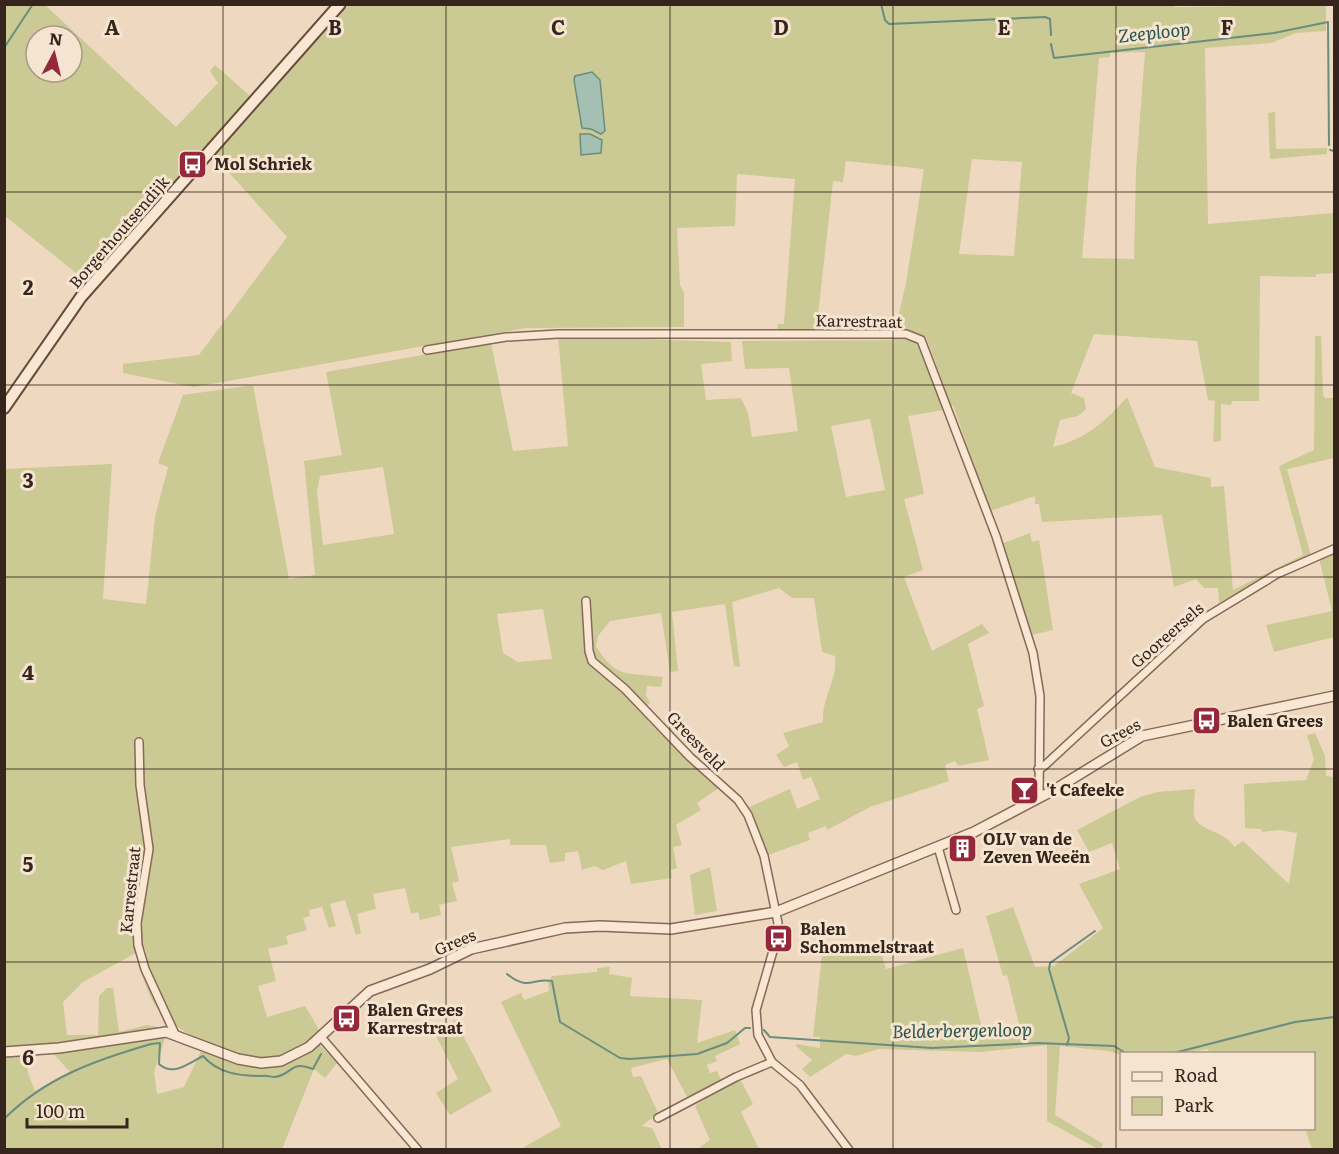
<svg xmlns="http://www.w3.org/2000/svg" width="1339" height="1154" font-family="Literata,serif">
	<rect width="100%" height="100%" fill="#eed9c0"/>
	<!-- green -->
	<g fill="#cbc994" fill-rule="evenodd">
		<path d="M1174 4V7L1326 5V31L1296 33 1271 43 1205 48 1208 224 1334 213V273L1316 274V277L1260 276 1259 401H1232L1231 405 1221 404V441L1213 442 1215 401 1208 400 1197 341 1094 334 1071 393 1084 398 1086 409 1078 416 1060 420 1053 447C1085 440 1106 421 1127 397L1155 467 1211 478V487L1224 486 1233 590 1303 555 1279 466 1314 450 1315 336H1321L1323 395 1325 398H1334V458L1287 469 1311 556 1219 603 1218 588H1204L1196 579 1174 587 1162 515 1042 522 1039 504H1035V496L990 511 953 405 944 410 908 416 924 494 904 499 923 570 904 577 932 651 982 624 989 633 968 644 984 706 977 709 989 760 958 766 955 761 945 765 949 781 870 807 827 830 826 826 808 833 810 840 768 855 749 807 790 789 797 809 820 799 811 777 803 780 797 762 784 767 776 755 789 746 783 733 823 722C822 695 838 681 835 656L822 652 814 598H792L779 588 732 602 740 667 734 666 725 604 672 612 678 671 670 672 661 613 610 621 598 636 596 646C616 680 628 672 663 677L661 687 647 686 646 695 650 703 643 708 649 717 648 721 719 788 697 803 701 810 676 825 682 845 673 847 677 868 671 870 672 878 631 884 626 861 603 870 595 866 582 870 578 851 565 853V861L550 863 546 845H510V839L451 847 459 881 452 883 457 901 439 905 441 915 420 920 418 912 411 914 405 888 373 894 376 909 357 914 361 933 356 935 345 900 330 904 336 926 329 928 322 907 309 910 310 916 303 918 307 930 286 936 288 944 268 949 276 981 258 986 267 1017 305 1006 321 1033C307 1043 291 1057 273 1059 239 1062 174 1034 155 1005 148 994 144 980 139 967L148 962 145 948 83 982 63 1002 67 1035H98L99 996 107 988H113L119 1032 147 1025 168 1029 154 1072 157 1094 184 1087 202 1049C253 1071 271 1075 319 1044L337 1063 325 1078 314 1069 282 1149H5L4 469 112 464 103 599 146 604 155 517 168 467 158 463 183 395 253 385 289 579 315 575 304 461 342 455 326 372 491 343 513 451 568 446 558 336 731 342 732 361 701 364 706 400 741 398 748 413 752 437 798 431 789 368 745 369 742 341 893 340 906 283 924 169 846 161 843 182 833 181 817 324H825V331L777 330 778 324H784L795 179 737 174 735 226 677 228 680 285 684 293V327L526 328 194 387 123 373V364L199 355 287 237 214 156 349 5ZM1145 52 1136 170 1134 259 1082 258 1099 58 1110 57V53ZM972 159 1022 162 1014 256 959 254ZM926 337 945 389 940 392 922 346ZM870 419 885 490 846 497 831 426ZM383 467 394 534 323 545 317 491 320 476ZM543 609 552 659 518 662 503 653 497 614ZM52 1052 70 1072 35 1091 28 1073 26 1055Z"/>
		<path d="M4 5H45L176 127 218 83 210 71 215 65 250 96 86 281 5 216ZM36 36H72V72H36Z"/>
		<path d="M1275 112 1276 149 1327 148V154L1270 159 1268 113Z"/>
		<path d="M1030 533 1032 542 1039 540 1053 630 1032 635 1001 544Z"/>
		<path d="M1334 552V637L1274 652 1266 625 1332 611 1319 558Z"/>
		<path d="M1315 733 1325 756 1326 776 1334 777V1149H1312L1306 1131 1252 1129 1314 1128V1054H1210L1208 1049 1186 1053 1121 1055 1108 1051 1060 1046 1055 1115 1103 1144 1100 1150 1047 1121V1045L981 1052 878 1049 856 1056 846 1054 810 1077 802 1069 812 1060 796 1046 797 1044 820 1048V1037H813L822 955 878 943 886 969 963 948 983 1033 1019 1024 1007 975 1003 976 986 916 1013 907 1035 967 1054 966 1103 928 1079 884 1120 869 1112 843 1089 852 1077 830 1140 797 1157 792 1195 789C1195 797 1193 806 1194 814 1196 832 1226 830 1234 847L1243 841 1289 884 1297 833 1280 830 1262 832 1261 829 1245 828 1244 784 1306 780 1314 759 1307 735Z"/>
		<path d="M710 867 717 911 695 915 690 875Z"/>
		<path d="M610 967 609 974 632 978 630 996 702 1000 697 1043 735 1030 740 1044 715 1056 717 1061 707 1065 710 1073 717 1071 722 1082 688 1099 667 1059 631 1068 633 1077 641 1076 658 1113 642 1126 652 1128 662 1149H521L561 1126 501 1002 521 993 524 1000 549 991 548 982 552 976 597 972V968Z"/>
		<path d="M455 1020 492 1091 450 1115 436 1093 458 1079 434 1032Z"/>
		<path d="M740 1079 753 1104 741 1112 759 1149H701L700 1147 710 1140 695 1106 714 1092Z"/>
	</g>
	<!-- water -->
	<g fill="#a3c0b3" stroke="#6a8d7f" stroke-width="1.5">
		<path d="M592 72 600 80 605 131 601 134 591 129 582 128 574 80 575 76Z"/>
		<path d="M580 134H590L602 140 601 153 581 155Z"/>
	</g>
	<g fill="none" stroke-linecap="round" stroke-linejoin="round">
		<!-- stream -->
		<g stroke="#6a8d7f" stroke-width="2">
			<path d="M881 4 885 20 889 24 1045 17 1050 19 1051 35"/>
			<path d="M1051 44 1054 58 1274 33 1328 22 1329 145"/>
			<path d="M4 48 33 4"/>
			<path d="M1330 150 1334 151"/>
			<path d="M507 974C529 992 533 977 552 981L560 1022 620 1058 630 1059 697 1054 727 1043 745 1028H750"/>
			<path d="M764 1030 770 1037 932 1048 1037 1043 1114 1046 1127 1054"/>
			<path d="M1067 1045 1069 1038 1049 969 1050 963 1095 931"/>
			<path d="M1170 1054 1295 1022 1334 1017"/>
			<path d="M4 1119C46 1077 96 1060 151 1044L160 1043 159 1064C173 1077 189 1063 203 1056 218 1073 238 1076 262 1076 266 1075 271 1077 275 1077 294 1074 289 1060 313 1069L321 1054"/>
		</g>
		<defs>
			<g id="minor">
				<path d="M427 350 506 337 558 334H906L921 340 996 536 1033 653 1040 696 1039 798"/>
				<path d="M586 601 589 651 592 661 625 689 690 757 738 800 748 815 764 856 778 923 773 951 756 1010 758 1035 772 1062 800 1085 849 1150"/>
				<path d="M139 742 140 785 149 849 137 923 138 945 145 969 175 1034"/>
				<path d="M1038 769 1043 767 1203 619 1277 574 1334 549"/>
				<path d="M938 847 956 910"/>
				<path d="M321 1037 418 1150"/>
				<path d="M658 1118 736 1077 772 1062"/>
			</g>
			<path id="tertiary" d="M4 1052 59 1048 166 1032 238 1059 261 1063 281 1061 309 1047 370 991 430 969 471 949 565 928 600 926 671 929 776 912 974 832 1054 790 1142 736 1334 696"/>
			<path id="secondary" d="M4 408 81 297 340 4"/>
		</defs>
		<!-- minor casing -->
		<use href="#minor" stroke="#866958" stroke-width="10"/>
		<!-- tertiary casing -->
		<use href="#tertiary" stroke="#866958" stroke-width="12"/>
		<!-- secondary casing -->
		<use href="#secondary" stroke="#684b3b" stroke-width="14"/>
		<!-- minor -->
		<use href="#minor" stroke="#f9e7d3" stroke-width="7"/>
		<!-- tertiary -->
		<use href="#tertiary" stroke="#f9e7d3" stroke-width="9"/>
		<!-- secondary -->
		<use href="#secondary" stroke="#f9e7d3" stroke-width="10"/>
	</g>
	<!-- grid -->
	<path fill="none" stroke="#36251c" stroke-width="1.5" stroke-opacity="0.55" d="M223 4V1150M446 4V1150M670 4V1150M893 4V1150M1116 4V1150M4 192H1334M4 385H1334M4 577H1334M4 769H1334M4 962H1334"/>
	<!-- icons -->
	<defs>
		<symbol id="bus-square" viewBox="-11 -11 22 22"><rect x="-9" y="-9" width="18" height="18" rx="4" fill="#95283a" stroke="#f5e4cf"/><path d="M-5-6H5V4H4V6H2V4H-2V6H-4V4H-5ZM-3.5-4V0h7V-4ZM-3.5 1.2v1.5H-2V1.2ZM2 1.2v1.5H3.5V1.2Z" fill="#fff"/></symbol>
		<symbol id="bar-square" viewBox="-11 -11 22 22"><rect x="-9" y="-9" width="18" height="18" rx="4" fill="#95283a" stroke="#f5e4cf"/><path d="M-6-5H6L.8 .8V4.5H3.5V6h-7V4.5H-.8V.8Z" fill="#fff"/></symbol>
		<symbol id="building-square" viewBox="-11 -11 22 22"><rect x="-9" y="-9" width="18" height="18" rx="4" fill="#95283a" stroke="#f5e4cf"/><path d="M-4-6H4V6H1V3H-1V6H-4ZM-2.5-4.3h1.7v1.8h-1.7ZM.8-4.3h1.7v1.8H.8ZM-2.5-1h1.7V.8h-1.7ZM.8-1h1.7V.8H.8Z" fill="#fff"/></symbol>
	</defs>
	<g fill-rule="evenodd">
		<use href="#bus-square" x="176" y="148" width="33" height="33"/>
		<use href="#bus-square" x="1190" y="704" width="33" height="33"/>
		<use href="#bar-square" x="1008" y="774" width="33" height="33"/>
		<use href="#building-square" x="946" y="832" width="33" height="33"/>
		<use href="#bus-square" x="762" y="922" width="33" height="33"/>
		<use href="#bus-square" x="330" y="1002" width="33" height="33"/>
	</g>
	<g text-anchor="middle" stroke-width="6" stroke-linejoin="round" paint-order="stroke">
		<!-- poi labels -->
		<g font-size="16" font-weight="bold" fill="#36251c" stroke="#f5e4cf" text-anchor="start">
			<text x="214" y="170">Mol Schriek</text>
			<text x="1227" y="727">Balen Grees</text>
			<text x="1046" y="796">'t Cafeeke</text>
			<text x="983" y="845">OLV van de<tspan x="983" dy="18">Zeven Weeën</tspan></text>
			<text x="800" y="935">Balen<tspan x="800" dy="18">Schommelstraat</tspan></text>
			<text x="367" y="1016">Balen Grees<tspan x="367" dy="18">Karrestraat</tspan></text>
		</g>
		<!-- street labels -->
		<g font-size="16" fill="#36251c" stroke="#f5e4cf">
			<text transform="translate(119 232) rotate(-49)" y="6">Borgerhoutsendijk</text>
			<text transform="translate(859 321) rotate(1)" y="6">Karrestraat</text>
			<text transform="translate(1167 635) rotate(-41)" y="6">Gooreersels</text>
			<text transform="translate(1120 733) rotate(-28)" y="6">Grees</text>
			<text transform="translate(696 741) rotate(46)" y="6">Greesveld</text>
			<text transform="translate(130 890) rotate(-84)" y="6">Karrestraat</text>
			<text transform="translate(455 942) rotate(-23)" y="6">Grees</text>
		</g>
		<!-- water labels -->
		<g font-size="18" font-style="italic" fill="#2c564d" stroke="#f5e4cf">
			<text transform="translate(1154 33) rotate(-6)" y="6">Zeeploop</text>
			<text transform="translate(962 1031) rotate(-1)" y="6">Belderbergenloop</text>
		</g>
	</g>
	<g font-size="20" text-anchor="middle" font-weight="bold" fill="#36251c" stroke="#f5e4cf" stroke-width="6" stroke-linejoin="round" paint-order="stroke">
		<text x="112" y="35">A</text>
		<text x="335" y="35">B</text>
		<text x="558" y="35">C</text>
		<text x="781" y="35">D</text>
		<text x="1004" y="35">E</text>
		<text x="1227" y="35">F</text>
		<text x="28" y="295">2</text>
		<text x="28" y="488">3</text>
		<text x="28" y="680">4</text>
		<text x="28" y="872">5</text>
		<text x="28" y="1065">6</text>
	</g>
	<!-- border -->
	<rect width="1339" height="1154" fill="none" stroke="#36251c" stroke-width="12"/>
	<!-- legend -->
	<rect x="1120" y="1052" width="195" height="78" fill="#f5e4cf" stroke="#a99887" stroke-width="1.5"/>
	<rect x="1132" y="1072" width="30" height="9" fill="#f9e7d3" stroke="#a99887" stroke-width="1.5"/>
	<text x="1174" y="1082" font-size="18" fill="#36251c">Road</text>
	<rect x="1132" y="1097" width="30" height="18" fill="#cbc994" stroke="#a99887" stroke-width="1.5"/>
	<text x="1174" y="1112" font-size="18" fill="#36251c">Park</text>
	<!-- north arrow -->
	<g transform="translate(54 54) rotate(7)"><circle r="28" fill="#f5e4cf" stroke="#a99887" stroke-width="1.5"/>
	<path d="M0-4.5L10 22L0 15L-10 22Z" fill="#95283a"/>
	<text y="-9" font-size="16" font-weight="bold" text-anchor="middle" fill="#36251c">N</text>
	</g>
	<!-- scale -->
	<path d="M27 1118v9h100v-9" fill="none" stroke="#36251c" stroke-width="3"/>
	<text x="36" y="1118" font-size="18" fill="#36251c" stroke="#f5e4cf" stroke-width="4.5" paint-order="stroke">100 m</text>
</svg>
